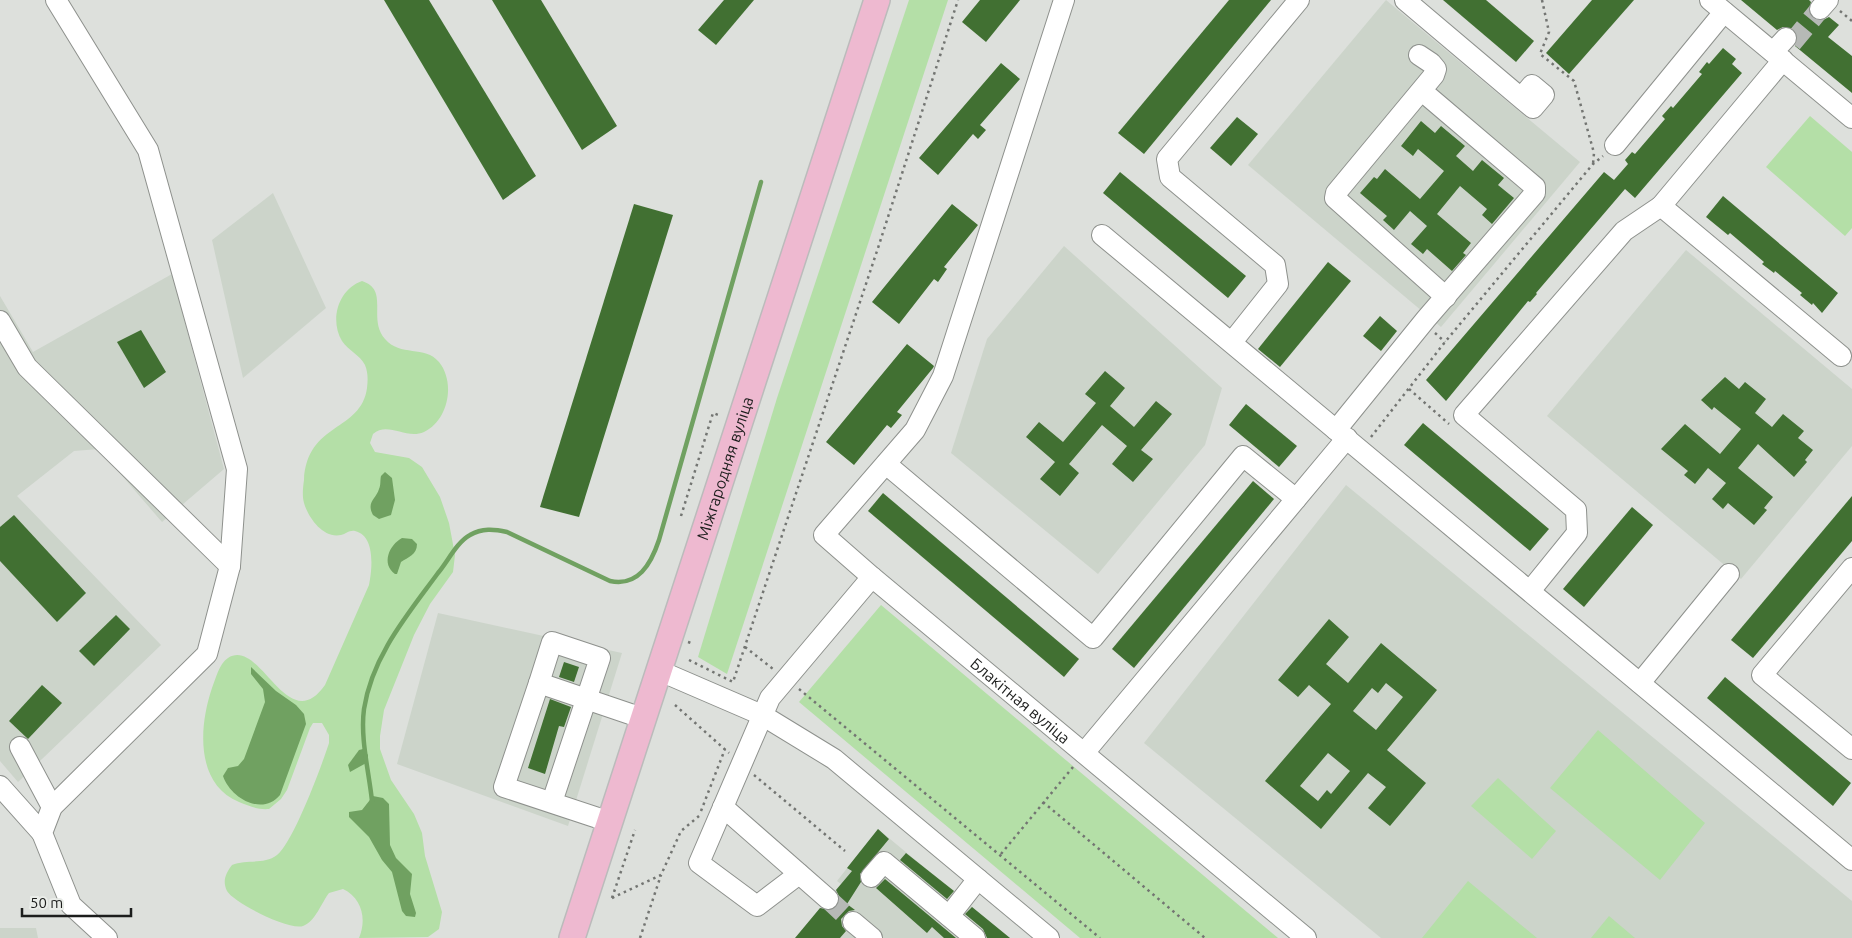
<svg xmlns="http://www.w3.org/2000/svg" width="1852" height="938" font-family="Ubuntu,sans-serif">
	<rect width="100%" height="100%" fill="#dde0dc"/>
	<!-- built -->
	<g fill="#ccd4ca">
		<path d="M1386 0 1580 162 1441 327 1248 165Z"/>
		<path d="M273 193 326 308 243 378 212 240Z"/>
		<path d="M1064 246 1222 388 1205 445 1098 574 951 453 987 339Z"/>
		<path d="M1686 250 1852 389V446L1741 579 1547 416Z"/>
		<path d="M172 274 224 469 162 522 99 449 74 451 17 496 161 645 18 782 0 761V296L33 352Z"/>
		<path d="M1346 485 1852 901V938H1381L1144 743Z"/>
		<path d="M438 613 622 653 568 826 397 764Z"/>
		<path d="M878 829 937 878 1010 938H795L841 884 837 881Z"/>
		<path d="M0 928H36L38 938H0Z"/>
	</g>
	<!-- green -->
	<g fill="#b4dfa7">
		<path d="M909 0H948L727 674 698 657 777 398Z"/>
		<path d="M1810 116 1852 152V228L1845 236 1766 167Z"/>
		<path d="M362 281C390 290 367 318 385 339 400 357 425 345 439 362 456 383 448 421 424 432 406 440 388 421 373 434L370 443 375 452 409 458 422 467 440 497 449 523 455 555 453 572 430 604 414 635 384 710 380 736V749L391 780 414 814 422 833 425 856 442 912 439 929 428 937 359 938C367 919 362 898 343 889L329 893C322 902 315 922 303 926 290 931 234 903 227 891 222 881 226 873 232 865 246 859 264 865 277 855 293 843 322 765 329 743V735L322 723H313L310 728 287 790 281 799 269 809C258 810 249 806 239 802 195 784 199 726 212 688 216 678 219 664 228 658 261 637 287 739 325 685L369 585C372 570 376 536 355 531 349 530 346 534 341 535 323 539 308 517 304 503 302 496 303 487 304 480 307 422 361 432 367 388 368 380 368 372 365 365 360 355 348 350 342 341 329 319 339 289 362 281Z"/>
		<path d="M881 605 1278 938H1080L799 702Z"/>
		<path d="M1598 730 1705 823 1660 880 1550 788Z"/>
		<path d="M1498 778 1556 831 1532 859 1471 806Z"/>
		<path d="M1468 881 1537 938H1422Z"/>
		<path d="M1609 916 1635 938H1591Z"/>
	</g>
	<!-- water -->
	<g fill="#70a161">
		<path d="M385 472 392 478 395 500 391 515 379 519 373 515C366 502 376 499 379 489 381 485 380 480 381 476Z"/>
		<path d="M402 538 412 539 417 544C417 555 408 557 401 562L397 574H395C381 564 389 545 402 538Z"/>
		<path d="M251 667 276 691 296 705 304 714 306 724 280 795C263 816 231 799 223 776L228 768 238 766 244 759 265 702 263 689 251 674Z"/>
		<path d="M363 749 368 755V762L350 772 348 765 359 750Z"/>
		<path d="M373 796 383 798 389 804 390 845 396 858 412 874 410 894 416 913 415 917 406 916 402 911 392 872 382 860 369 837 349 817V812L362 810Z"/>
	</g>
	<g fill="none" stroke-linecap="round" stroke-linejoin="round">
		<!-- stream -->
		<path stroke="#70a161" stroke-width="4.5" d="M372 801C369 772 360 738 364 709 372 656 408 614 438 573 448 561 457 542 470 535 482 528 494 529 507 532L610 581C638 587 651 564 659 540L761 182"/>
	</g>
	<!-- building -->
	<g fill="#417032" fill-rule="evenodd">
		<path d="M384 0H429L536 176 503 200Z"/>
		<path d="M492 0H541L617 126 582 150Z"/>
		<path d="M724 0H754L716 45 698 30Z"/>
		<path d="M980 0H1020L986 42 962 22Z"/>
		<path d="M1229 0H1271L1144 154 1118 133Z"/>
		<path d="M1443 0H1486L1534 41 1516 62Z"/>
		<path d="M1592 0H1634L1569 74 1546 53Z"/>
		<path d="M1741 0H1809L1811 2 1809 12 1813 18 1823 20 1829 17 1839 25 1828 37 1852 56V93L1795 46 1797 35 1794 29 1783 27 1777 30Z"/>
		<path d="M1723 48 1736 59 1732 64 1742 73 1635 198 1625 189 1536 293 1537 294 1530 302 1528 301 1501 334 1446 401 1426 380 1604 172 1614 180 1628 164 1625 160 1632 152 1635 154 1665 119 1662 116 1671 106 1673 108 1702 74 1699 72 1707 62 1709 64Z"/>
		<path d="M1001 63 1020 79 980 125 986 130 978 139 973 134 938 175 919 158Z"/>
		<path d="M1237 117 1258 134 1231 166 1210 148Z"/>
		<path d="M1421 121 1435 133 1441 126 1465 146 1456 156 1473 171 1482 160 1504 178 1498 185 1514 198 1492 224 1482 215 1487 209 1460 186 1437 214 1471 243 1463 253 1466 255 1452 271 1427 249 1423 254 1411 244 1427 226 1410 211 1394 230 1383 220 1387 216 1360 193 1374 177 1377 179 1385 169 1420 199 1444 171 1418 149 1413 156 1401 146Z"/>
		<path d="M1120 172 1246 276 1228 298 1103 193Z"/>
		<path d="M1723 196 1838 293 1822 313 1813 303 1812 305 1800 295 1802 293 1775 271 1774 273 1762 264 1764 262 1730 233 1728 235 1706 217Z"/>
		<path d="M634 204 673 215 579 517 540 507Z"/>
		<path d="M952 204 978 225 944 267 947 269 938 282 934 279 899 324 872 302Z"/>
		<path d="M1328 262 1351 281 1280 367 1258 349Z"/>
		<path d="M1380 316 1397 331 1381 351 1363 336Z"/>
		<path d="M141 330 166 372 144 388 117 342Z"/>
		<path d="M907 344 934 366 933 368 897 412 902 415 891 428 887 425 854 465 826 442Z"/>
		<path d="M1105 371 1125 388 1110 406 1134 427 1156 401 1172 414 1141 450 1153 459 1133 482 1112 464 1127 446 1102 425 1069 464 1079 473 1060 496 1040 479 1055 462 1026 437 1039 422 1063 442 1096 403 1085 394Z"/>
		<path d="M1725 377 1739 389 1745 382 1766 399 1755 413 1772 427 1783 414 1804 431 1798 438 1813 450 1805 460 1807 462 1794 477 1758 444 1738 468 1773 497 1764 508 1767 510 1754 525 1728 503 1723 509 1712 499 1726 483 1708 468 1695 484 1684 475 1688 471 1661 449 1685 424 1720 454 1741 429 1714 407 1712 410 1701 400Z"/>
		<path d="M1246 404 1297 446 1279 467 1229 425Z"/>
		<path d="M1423 423 1549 529 1530 551 1404 445Z"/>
		<path d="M1253 481 1274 499 1134 668 1112 649Z"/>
		<path d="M883 493 1079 659 1064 677 868 511Z"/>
		<path d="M1852 496V541L1753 658 1731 640Z"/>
		<path d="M1632 507 1653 525 1584 607 1563 589Z"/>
		<path d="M14 515 86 593 57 622 0 561V527Z"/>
		<path d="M116 615 130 629 94 666 79 651Z"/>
		<path d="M1329 619 1349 637 1326 664 1348 683 1381 643 1437 690 1387 750 1426 783 1390 826 1368 808 1386 787 1368 773 1321 829 1265 781 1331 704 1309 685 1298 697 1278 680ZM1386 683 1403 697 1376 730 1353 711 1372 688 1378 693ZM1328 753 1350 771 1331 794 1327 790 1318 801 1300 786Z"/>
		<path d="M564 662 579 667 574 682 559 677Z"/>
		<path d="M1725 677 1851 783 1833 806 1707 698Z"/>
		<path d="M42 685 62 703 28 739 9 721Z"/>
		<path d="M550 699 571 707 564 727 559 726 545 774 528 768Z"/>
		<path d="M878 829 889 839 860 874 861 882 847 904 855 910 849 911 841 919 842 926 846 931 840 938H795L820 908 831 910 837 906 839 896 836 890 852 871 847 868Z"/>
		<path d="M906 853 954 891 947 899 900 860Z"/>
		<path d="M885 879 956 938H944L932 927 927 933 876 888Z"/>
		<path d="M972 907 1010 938H987L983 929 965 914Z"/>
	</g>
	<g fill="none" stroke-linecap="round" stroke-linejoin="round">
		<!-- minor-tunnel -->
		<g stroke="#b6b9b6" stroke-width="20" stroke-dasharray="20 10" stroke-linecap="butt">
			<path d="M1792 43 1820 9"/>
			<path d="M828 899 853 922"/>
		</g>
		<defs>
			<g id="minor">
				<path d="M56 0 148 150 237 469 230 566 207 654 52 807 42 833 71 905 107 938"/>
				<path d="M1405 0 1521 98 1533 108 1544 95 1532 85 1521 98"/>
				<path d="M1710 0 1852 118"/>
				<path d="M1820 9 1828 0"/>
				<path d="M1773 52 1786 38"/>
				<path d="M1419 55 1431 63 1436 69 1434 75 1336 193 1335 198 1446 297"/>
				<path d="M1783 60 1661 206 1841 356"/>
				<path d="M1615 145 1724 12"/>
				<path d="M1102 235 1852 860"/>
				<path d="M0 321 27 367 230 566"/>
				<path d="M1232 342 1278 284 1275 265 1170 177 1167 159 1299 0"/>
				<path d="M1336 430 1426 319 1535 193V187L1422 91"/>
				<path d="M886 464 1093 638 1243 456 1296 499"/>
				<path d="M1852 568 1762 675 1852 749"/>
				<path d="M872 577 824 535 915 430 943 376 1064 0"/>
				<path d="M1530 591 1577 533 1576 510 1464 415 1624 231 1661 206"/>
				<path d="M660 671 762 715 834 759 1049 938"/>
				<path d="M539 683 552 642 600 658 552 802"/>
				<path d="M1640 683 1729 574"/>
				<path d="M20 747 52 807"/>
				<path d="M1084 753 1347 438"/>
				<path d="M0 786 42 833"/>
				<path d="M723 807 828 899"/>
				<path d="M610 822 504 787 539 683 642 718"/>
				<path id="s1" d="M799 874 757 906 699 863 770 698 872 577 1306 938"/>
				<path d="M871 877 884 862 975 938"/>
				<path d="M949 916 978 879"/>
				<path d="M853 922 872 938"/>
			</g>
			<g id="major">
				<path id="s2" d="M572 938 877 0"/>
			</g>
		</defs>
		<!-- minor casing -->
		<use href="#minor" stroke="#8e918d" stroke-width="22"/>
		<!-- major casing -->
		<use href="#major" stroke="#bbb" stroke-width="28"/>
		<!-- path -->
		<g stroke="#737572" stroke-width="2.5" stroke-dasharray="2.5 4" stroke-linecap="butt">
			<path d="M1542 0 1549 32 1540 54 1574 81 1594 153 1593 164"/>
			<path d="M1840 11 1852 21"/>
			<path d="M1435 333 1445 342"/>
			<path d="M1409 389 1449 424"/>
			<path d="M1371 437 1445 342 1593 164 1603 156"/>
			<path d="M681 516 713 413 721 416"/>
			<path d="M688 642 694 644"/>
			<path d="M745 647 773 669"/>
			<path d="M689 660 733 682 878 248 958 0"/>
			<path d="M799 689 1100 938"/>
			<path d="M675 705 729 753"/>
			<path d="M754 775 845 851"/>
			<path d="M1043 802 1205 938"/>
			<path d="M701 811 725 749"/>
			<path d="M1001 854 1073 767"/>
			<path d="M612 898 661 875 681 831 699 816"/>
			<path d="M612 898 635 830"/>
			<path d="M640 938 661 875"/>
		</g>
		<!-- minor -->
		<use href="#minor" stroke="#fff" stroke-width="20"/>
		<!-- major -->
		<use href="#major" stroke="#eeb9d0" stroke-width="25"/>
	</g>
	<g text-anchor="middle" stroke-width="5" stroke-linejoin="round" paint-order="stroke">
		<!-- street labels -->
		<g font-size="16" fill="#1c1d1c" stroke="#eaede9">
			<text dy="6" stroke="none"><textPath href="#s2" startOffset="494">Міжгародняя вуліца</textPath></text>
			<text dy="6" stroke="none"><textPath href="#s1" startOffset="656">Блакітная вуліца</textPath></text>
		</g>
	</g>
	<!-- scale -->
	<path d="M22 908v8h109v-8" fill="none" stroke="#1c1d1c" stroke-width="2.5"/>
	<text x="30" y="908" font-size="15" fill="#1c1d1c" stroke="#eaede9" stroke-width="4" paint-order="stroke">50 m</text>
</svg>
